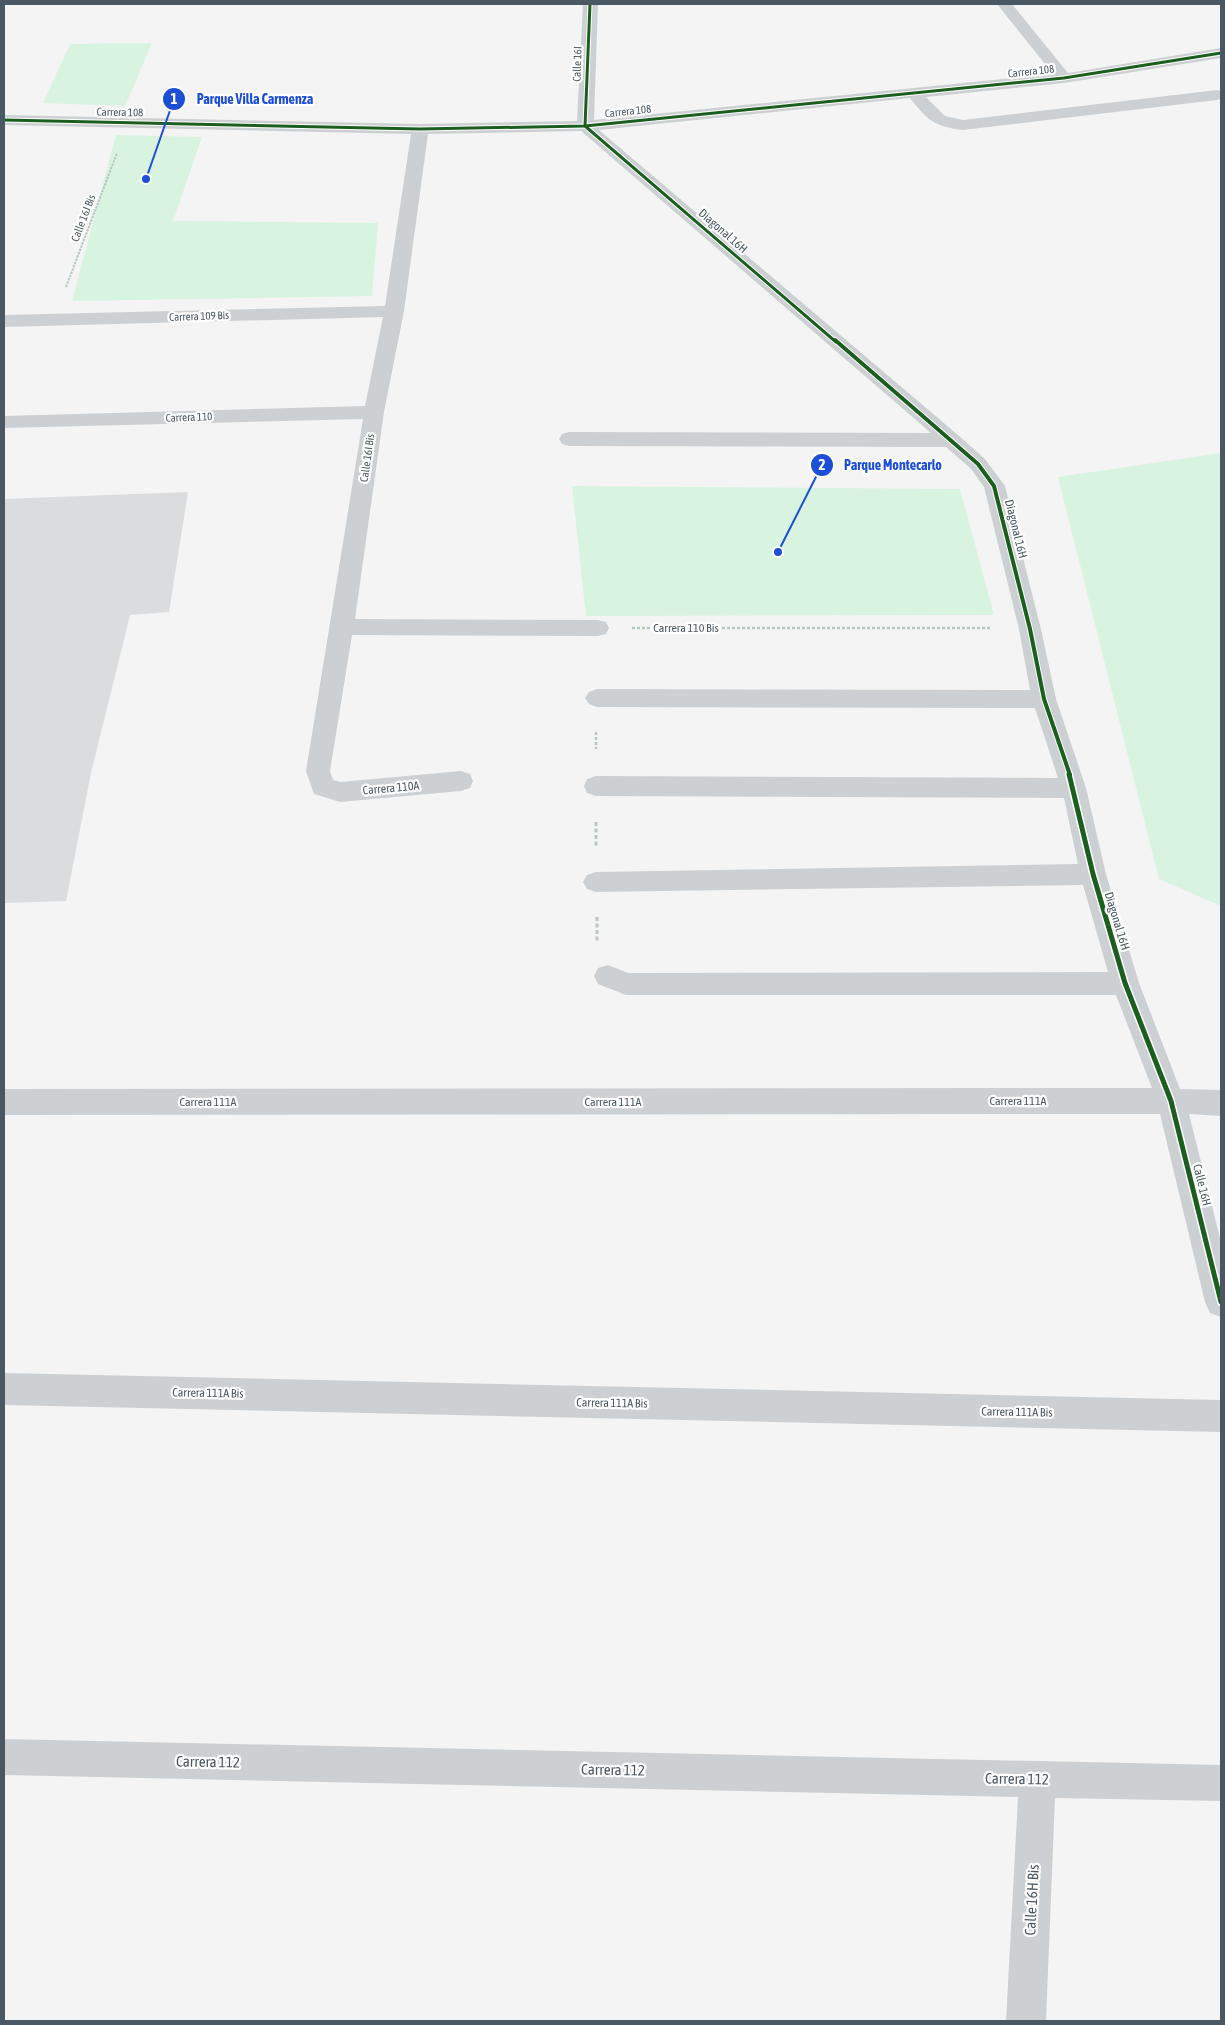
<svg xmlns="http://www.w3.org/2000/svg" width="1225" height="2025" font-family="'Asap Condensed',sans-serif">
	<rect width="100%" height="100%" fill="#f4f4f4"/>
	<!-- green -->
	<g fill="#d8f3e0">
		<path d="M152 43 125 106 43 103 70 44Z"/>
		<path d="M116 135 202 137 173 221 378 223 372 296 72 301Z"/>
		<path d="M1221 453V906L1159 879 1058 477Z"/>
		<path d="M572 486 960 489 994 615 586 616Z"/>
	</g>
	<!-- building -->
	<path fill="#dbdcde" d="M188 492 169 612 130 615 91 773 66 901 4 903V499Z"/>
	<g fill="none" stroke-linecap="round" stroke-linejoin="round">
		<!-- path-far2 -->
		<path stroke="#bac8c3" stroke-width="2" stroke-dasharray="2.5 1" stroke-linecap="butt" d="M66 287 117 153"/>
		<!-- path-far1 -->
		<g stroke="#bac8c3" stroke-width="2.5" stroke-dasharray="3 2" stroke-linecap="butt">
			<path d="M632 628H991"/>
			<path d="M596 732V749"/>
		</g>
		<!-- path -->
		<g stroke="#bac8c3" stroke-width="3" stroke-dasharray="4 2.5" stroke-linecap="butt">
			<path d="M596 822V846"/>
			<path d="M597 917V941"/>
		</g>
		<!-- minor -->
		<g fill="#cdd0d2" fill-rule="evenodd">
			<path d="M583 4H598L594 120 1053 74 997 4H1012L1068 73 1221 48V58L1064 83 926 97 945 116 963 120 1217 90 1221 91V99L1217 100 963 130C935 127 927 120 910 98L599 130 958 435 985 459 1005 486 1041 629 1056 699 1086 788 1106 874 1139 983 1180 1089 1221 1090V1116L1189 1114 1221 1242V1317L1210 1313 1205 1302 1160 1114 4 1115V1089L1152 1088 1116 995H626L598 984 594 976 598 968 608 965 628 973 1108 972 1083 885 596 892 587 889 583 882 587 875 596 872 1078 864 1064 798 596 796 587 793 584 786 587 779 596 776 1058 778 1035 708 597 707 589 704 585 698 589 692 597 689 1030 690 1019 629 984 487 971 469 946 447 569 446 562 444 559 439 562 434 569 432 931 433 581 131 428 134 404 311 384 412 355 619 598 620 606 622 609 628 606 634 598 636 352 635 330 771 333 780 340 782 461 771 470 774 473 781 470 788 461 791 340 802 314 794 306 771 363 419 4 428V416L365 406 383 317 4 327V315L385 306 411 134 4 125V115L420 124 577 121Z"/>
			<path d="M4 1373 1221 1400V1432L4 1405Z"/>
			<path d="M4 1739 1221 1765V1801L1055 1798 1046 2021H1006L1018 1797 4 1775Z"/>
		</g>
		<defs>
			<g id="cycleway-far2">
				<path d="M590 4 585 126 836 342"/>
				<path d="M4 120 420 129 585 126 1064 78 1221 53"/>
			</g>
			<path id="cycleway-far1" d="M835 340 978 464 994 486 1030 629 1044 699 1070 775"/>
			<path id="cycleway" d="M1069 774 1093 874 1125 983 1171 1101 1221 1302"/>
		</defs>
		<!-- cycleway-far2 casing -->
		<use href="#cycleway-far2" stroke="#fff" stroke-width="5"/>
		<!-- cycleway-far1 casing -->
		<use href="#cycleway-far1" stroke="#fff" stroke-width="6"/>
		<!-- cycleway casing -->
		<use href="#cycleway" stroke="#fff" stroke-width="8"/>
		<!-- cycleway-far2 -->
		<use href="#cycleway-far2" stroke="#1b5e20" stroke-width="3"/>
		<!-- cycleway-far1 -->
		<use href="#cycleway-far1" stroke="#1b5e20" stroke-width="4"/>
		<!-- cycleway -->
		<use href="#cycleway" stroke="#1b5e20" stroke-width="5"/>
	</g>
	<g text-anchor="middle" stroke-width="4.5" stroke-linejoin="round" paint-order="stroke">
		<!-- far-street labels -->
		<g font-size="11" fill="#495862" stroke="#fff">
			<text transform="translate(577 64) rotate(-88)" y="4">Calle 16I</text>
			<text transform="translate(1031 71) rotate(-6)" y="4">Carrera 108</text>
			<text transform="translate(628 111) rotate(-6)" y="4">Carrera 108</text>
			<text transform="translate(120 112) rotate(1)" y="4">Carrera 108</text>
			<text transform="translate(83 218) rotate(-69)" y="4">Calle 16J Bis</text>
			<text transform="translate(199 316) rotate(-2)" y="4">Carrera 109 Bis</text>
			<text transform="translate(189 417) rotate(-2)" y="4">Carrera 110</text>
			<text transform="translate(367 458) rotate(-82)" y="4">Calle 16I Bis</text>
		</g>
		<!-- street labels -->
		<g font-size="12" fill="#495862" stroke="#fff">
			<text transform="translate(723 231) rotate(41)" y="4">Diagonal 16H</text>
			<text transform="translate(1016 529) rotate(76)" y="4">Diagonal 16H</text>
			<text x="686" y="632">Carrera 110 Bis</text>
			<text transform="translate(391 788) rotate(-5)" y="4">Carrera 110A</text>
			<text transform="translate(1117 921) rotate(73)" y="4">Diagonal 16H</text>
			<text x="1018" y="1105">Carrera 111A</text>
			<text x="208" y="1106">Carrera 111A</text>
			<text x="613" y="1106">Carrera 111A</text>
			<text transform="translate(1202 1185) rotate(76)" y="4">Calle 16H</text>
			<text transform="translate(208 1393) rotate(1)" y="4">Carrera 111A Bis</text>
			<text transform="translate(612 1403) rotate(1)" y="4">Carrera 111A Bis</text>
			<text transform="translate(1017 1412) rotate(1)" y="4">Carrera 111A Bis</text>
		</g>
		<!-- near-street labels -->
		<g font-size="15" fill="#495862" stroke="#fff">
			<text transform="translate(208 1762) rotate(1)" y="5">Carrera 112</text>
			<text transform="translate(613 1770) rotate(1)" y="5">Carrera 112</text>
			<text transform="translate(1017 1779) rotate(1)" y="5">Carrera 112</text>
			<text transform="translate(1032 1900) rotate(-87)" y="5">Calle 16H Bis</text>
		</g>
	</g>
	<!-- callouts -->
	<path fill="none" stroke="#1d4ed8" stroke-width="2" d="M146 179L174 99M778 552L822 465"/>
	<g fill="#1d4ed8" stroke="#fff" stroke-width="2">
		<circle cx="146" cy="179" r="5"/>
		<circle cx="778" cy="552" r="5"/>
		<circle cx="174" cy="99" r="12"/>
		<circle cx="822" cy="465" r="12"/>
	</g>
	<g font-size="15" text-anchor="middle" font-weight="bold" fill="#fff">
		<text x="174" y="104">1</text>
		<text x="822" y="470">2</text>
	</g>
	<g font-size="14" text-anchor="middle" font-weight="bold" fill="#1d4ed8" stroke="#fff" stroke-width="4.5" stroke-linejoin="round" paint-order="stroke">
		<text x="255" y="104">Parque Villa Carmenza</text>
		<text x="893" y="470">Parque Montecarlo</text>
	</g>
	<!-- border -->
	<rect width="1225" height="2025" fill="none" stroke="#495862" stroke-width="10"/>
</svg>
